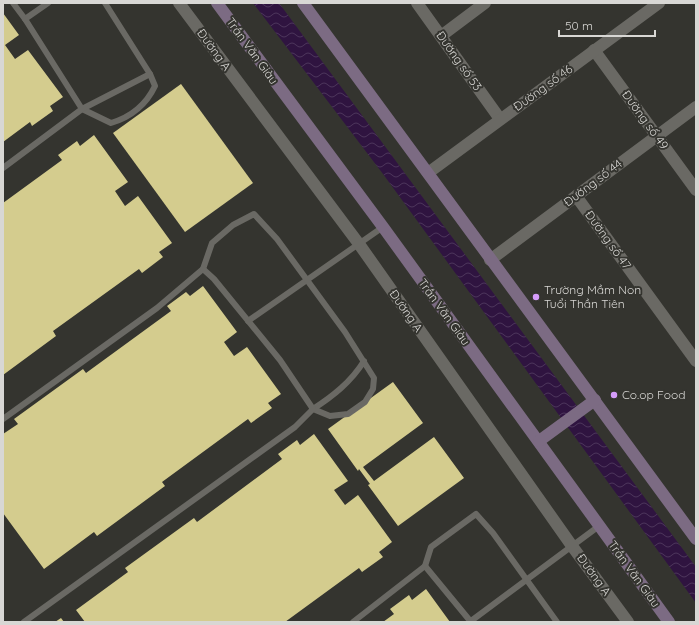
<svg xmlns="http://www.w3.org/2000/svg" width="699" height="625" font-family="Quicksand,sans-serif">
	<defs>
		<pattern id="water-waves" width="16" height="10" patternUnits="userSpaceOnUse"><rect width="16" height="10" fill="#2f1440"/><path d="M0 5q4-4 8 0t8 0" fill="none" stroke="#4c355b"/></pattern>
	</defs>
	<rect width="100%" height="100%" fill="#34342f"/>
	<!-- water -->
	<path fill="url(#water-waves)" d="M253 3H279L696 567V603L383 174Z"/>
	<!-- building -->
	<g fill="#d4cc8e">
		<path d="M3 13 19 35 5 45 15 59 28 50 63 97 50 106 53 111 32 126 30 122 3 142Z"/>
		<path d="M181 84 253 183 185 232 113 133Z"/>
		<path d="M94 135 128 182 115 191 125 206 138 196 172 243 159 252 163 257 142 273 139 269 53 331 56 336 3 375V203L62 160 58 155 77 141 80 146Z"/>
		<path d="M203 286 237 332 224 342 234 356 247 347 281 394 268 403 272 408 251 423 248 419 162 482 165 486 97 536 94 532 44 569 3 513V434L18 424 14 419 83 369 86 373 171 311 167 306 186 292 190 296Z"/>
		<path d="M393 382 423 423 363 467 374 481 434 437 464 478 398 526 368 485 370 484 359 469 358 471 328 429Z"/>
		<path d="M314 434 348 481 334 490 345 505 358 495 392 542 379 552 383 557 362 572 359 568 285 622H85L76 610 128 572 125 568 194 518 197 522 282 459 278 454 297 440 300 445Z"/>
		<path d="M426 589 450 622H383L394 614 390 609 409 595 412 600Z"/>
		<path d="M61 618 64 622H55Z"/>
	</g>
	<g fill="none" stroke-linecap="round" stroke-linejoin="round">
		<!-- lane -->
		<g stroke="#6a6964" stroke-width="6">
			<path d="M13 3 25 19 48 3"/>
			<path d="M25 19 82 109 111 123C131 117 146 105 155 86L150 74 105 3"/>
			<path d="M3 168 82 109 150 74"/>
			<path d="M248 321 383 227"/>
			<path d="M3 419 157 308 203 269 212 243 233 225 254 214 277 239 345 332 374 378 373 389 365 402 348 414 330 416 313 409C333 396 351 382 364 361"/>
			<path d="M425 566 471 622"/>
			<path d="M471 621 599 526"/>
			<path d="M24 622 295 427 313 409 280 360 214 279 203 269"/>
			<path d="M353 622 425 566 431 547 476 514 493 533 557 622"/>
		</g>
		<!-- street -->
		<g stroke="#6a6964" stroke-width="12">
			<path d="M179 3 359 244 572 546 628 622"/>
			<path d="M417 3 500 119"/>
			<path d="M441 36 485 3"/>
			<path d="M594 50 696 190"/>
			<path d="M428 173 659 3"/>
			<path d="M576 196 696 361"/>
			<path d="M490 260 696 107"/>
		</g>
		<!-- secondary -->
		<g stroke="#7c6b83" stroke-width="12">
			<path d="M217 3 383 227 669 622"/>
			<path d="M303 3 696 539"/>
			<path d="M539 441 595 400"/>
		</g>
	</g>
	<!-- markers -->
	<g fill="#d59cfb" stroke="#34342f" stroke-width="1.5">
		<circle cx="536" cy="297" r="4"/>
		<circle cx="614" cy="395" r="4"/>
	</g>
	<g text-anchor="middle" stroke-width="4" stroke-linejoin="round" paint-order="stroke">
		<!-- street labels -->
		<g font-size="12" fill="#d8d7d4" stroke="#34342f">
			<text transform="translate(214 50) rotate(54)" y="4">Đường A</text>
			<text transform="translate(252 51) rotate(54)" y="4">Trần Văn Giàu</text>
			<text transform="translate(459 61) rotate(55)" y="4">Đường số 53</text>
			<text transform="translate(543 88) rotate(-36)" y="4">Đường số 46</text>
			<text transform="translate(645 120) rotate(54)" y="4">Đường số 49</text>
			<text transform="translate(593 183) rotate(-37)" y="4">Đường số 44</text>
			<text transform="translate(608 240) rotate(54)" y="4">Đường số 47</text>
			<text transform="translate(406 311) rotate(55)" y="4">Đường A</text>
			<text transform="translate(444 312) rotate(54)" y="4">Trần Văn Giàu</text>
			<text transform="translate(634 574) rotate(54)" y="4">Trần Văn Giàu</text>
			<text transform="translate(594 575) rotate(54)" y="4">Đường A</text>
		</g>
		<!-- poi labels -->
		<g font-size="12" fill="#d8d7d4" stroke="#34342f" text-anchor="start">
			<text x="544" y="294">Trường Mầm Non<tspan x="544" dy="14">Tuổi Thần Tiên</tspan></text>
			<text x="622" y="399">Co.op Food</text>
		</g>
	</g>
	<!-- border -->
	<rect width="699" height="625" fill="none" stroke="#d8d7d4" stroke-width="8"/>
	<!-- scale -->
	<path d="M559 30v6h96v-6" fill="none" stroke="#d8d7d4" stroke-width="2"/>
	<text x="565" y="30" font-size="12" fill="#d8d7d4" stroke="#34342f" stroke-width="3" paint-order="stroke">50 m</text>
</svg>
